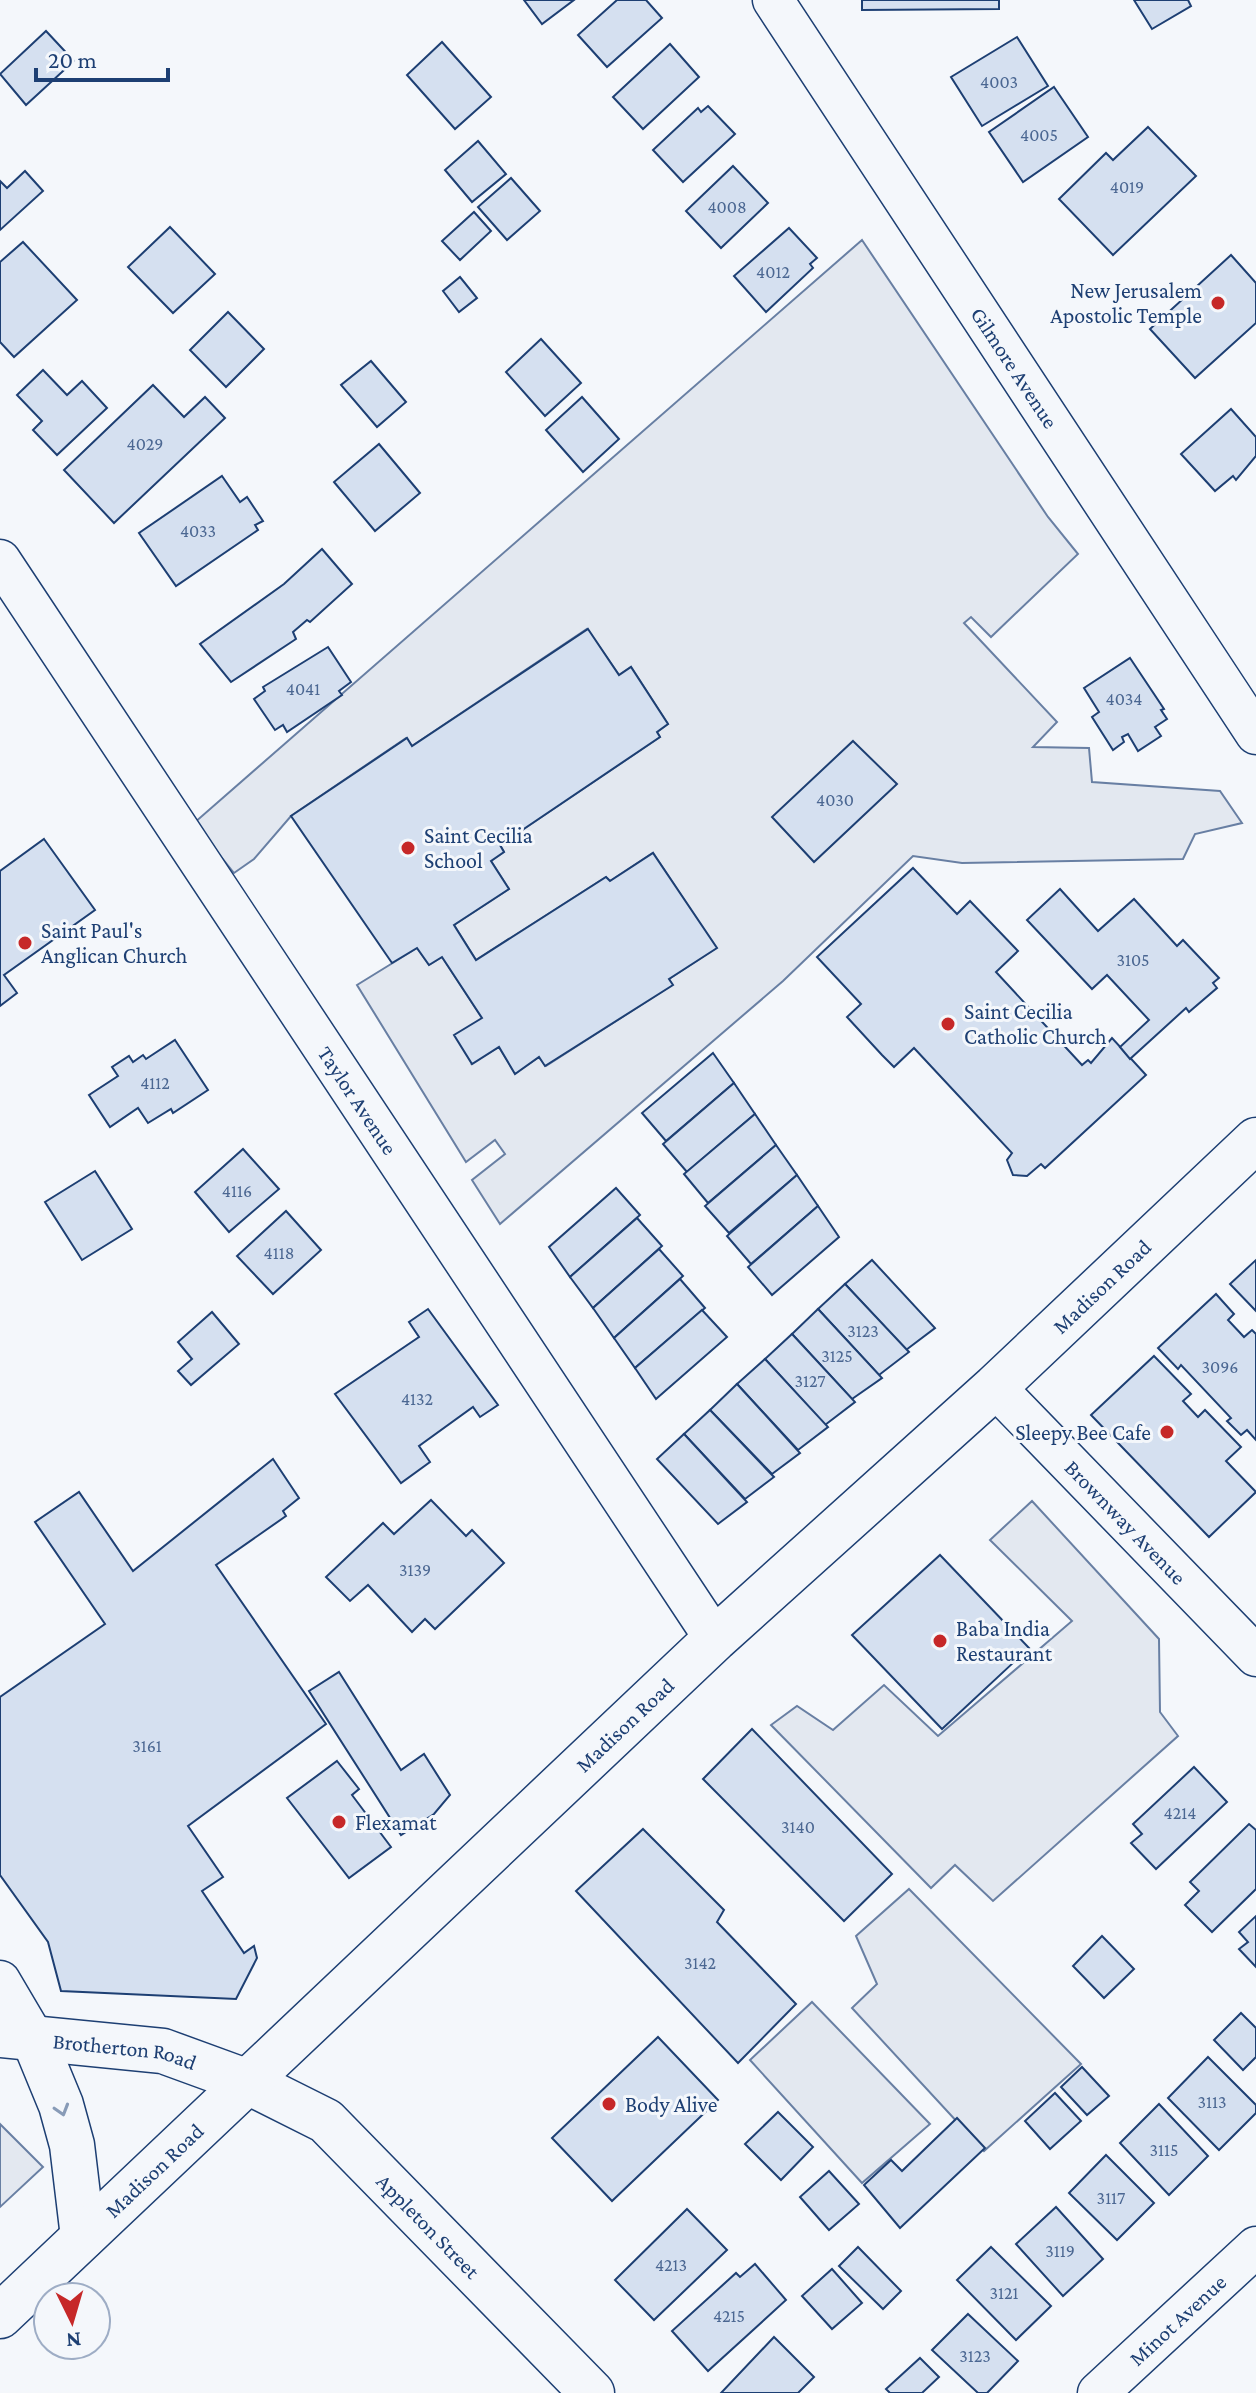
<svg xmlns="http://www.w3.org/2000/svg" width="1256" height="2393" font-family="'Crimson Pro',serif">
	<rect width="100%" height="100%" fill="#f4f7fb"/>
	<!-- parking -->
	<g fill="#e3e8f0" stroke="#687fa3" stroke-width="2">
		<path d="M862 240 1048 517 1078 554 991 637 971 617 964 623 1057 722 1033 747 1089 748 1092 782 1220 791 1242 823 1195 834 1183 859 962 863 913 856 783 981 500 1224 472 1180 505 1154 495 1140 466 1162 357 985 417 948 429 965 442 957 482 1018 472 1063 499 1047 515 1073 539 1057 546 1066 672 985 669 979 716 948 653 853 610 881 606 877 476 960 454 925 509 889 491 861 504 852 500 845 660 737 657 732 668 724 631 667 619 675 587 629 412 746 406 738 291 816 254 859 234 873 194 823Z"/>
		<path d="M1032 1501 1159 1639 1160 1712 1178 1736 993 1901 955 1865 931 1888 771 1725 797 1706 833 1730 884 1685 938 1736 1072 1621 990 1540Z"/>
		<path d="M909 1889 1081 2064 984 2151 852 2008 877 1984 856 1936Z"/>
		<path d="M812 2002 930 2124 862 2183 750 2060Z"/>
		<path d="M0 2124 43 2167 0 2207Z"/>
	</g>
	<!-- building -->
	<g fill="#d5e0f0" stroke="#1d3f73" stroke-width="2">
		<path d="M524 0H574L542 24Z"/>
		<path d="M617 0H646L662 18 607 67 578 35Z"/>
		<path d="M862 0H999V9L862 10Z"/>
		<path d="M1134 0H1188L1191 6 1152 29Z"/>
		<path d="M46 31 74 61 26 105 0 74Z"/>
		<path d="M1017 37 1048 86 982 126 951 77Z"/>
		<path d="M442 42 491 97 455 129 407 75Z"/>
		<path d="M670 44 699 77 643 129 613 97Z"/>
		<path d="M1054 87 1088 137 1023 182 989 132Z"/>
		<path d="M708 106 735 134 683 182 653 150 698 108 701 112Z"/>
		<path d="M1148 127 1196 176 1113 255 1059 199 1106 153 1113 160Z"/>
		<path d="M478 141 506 174 472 202 445 170Z"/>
		<path d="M733 166 768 203 721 248 686 211Z"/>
		<path d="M25 171 43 191 0 230V181L7 188Z"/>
		<path d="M511 178 540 211 507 240 478 207Z"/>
		<path d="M474 212 491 231 460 260 442 241Z"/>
		<path d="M170 227 215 274 173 313 128 267Z"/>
		<path d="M789 228 817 258 810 264 813 268 766 312 734 276Z"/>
		<path d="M23 242 77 300 14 357 0 342V262Z"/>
		<path d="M1231 255 1256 283V323L1195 378 1150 329Z"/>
		<path d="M460 277 477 298 459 312 443 291Z"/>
		<path d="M228 312 264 349 226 387 190 350Z"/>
		<path d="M541 339 581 383 545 416 506 372Z"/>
		<path d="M371 361 406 402 377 427 341 385Z"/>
		<path d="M43 370 67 395 82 381 107 408 57 455 33 430 42 421 17 395Z"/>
		<path d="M153 385 184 417 205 397 225 418 114 523 64 470Z"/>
		<path d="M582 397 619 439 583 472 546 430Z"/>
		<path d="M1231 409 1256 437V456L1236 480 1233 476 1215 491 1181 454Z"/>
		<path d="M379 444 420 493 375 531 334 482Z"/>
		<path d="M222 476 240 502 247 497 263 521 255 525 258 530 176 586 139 533Z"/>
		<path d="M322 549 352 584 310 622 307 620 293 632 296 639 231 682 200 644 284 584Z"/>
		<path d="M588 629 619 675 631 667 668 724 657 732 660 737 500 845 504 852 491 861 509 889 454 925 476 960 606 877 610 881 653 853 717 948 669 979 673 985 545 1066 539 1057 515 1074 499 1047 472 1064 454 1035 482 1018 442 957 429 965 417 948 392 963 291 816 407 738 412 746Z"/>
		<path d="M328 647 351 682 339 691 342 695 287 732 283 725 275 730 254 699 265 691 263 687Z"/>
		<path d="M1130 658 1164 709 1161 710 1167 719 1155 727 1161 736 1138 751 1128 734 1122 737 1124 742 1113 750 1092 717 1099 712 1084 688Z"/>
		<path d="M853 741 897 784 814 862 772 817Z"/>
		<path d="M44 839 95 910 4 975 17 993 0 1006V871Z"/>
		<path d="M913 868 957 914 970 901 1018 951 996 972 1082 1065 1088 1060 1091 1063 1112 1038 1146 1075 1045 1168 1041 1164 1027 1176 1013 1175 1007 1160 1012 1153 914 1048 894 1067 882 1055 847 1017 861 1004 817 957Z"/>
		<path d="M1060 889 1098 931 1134 899 1177 946 1183 940 1219 978 1213 983 1217 988 1189 1012 1186 1008 1130 1059 1120 1047 1149 1020 1107 975 1092 989 1027 920Z"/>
		<path d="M175 1040 208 1090 173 1113 171 1109 148 1123 138 1108 110 1127 89 1095 118 1076 112 1067 129 1056 133 1062 143 1055 146 1059Z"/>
		<path d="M713 1053 734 1083 666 1141 642 1113Z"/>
		<path d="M734 1083 755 1114 687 1172 663 1144Z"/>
		<path d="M755 1114 776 1145 708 1203 684 1174Z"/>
		<path d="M776 1145 797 1175 729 1233 705 1206Z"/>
		<path d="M243 1149 279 1189 229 1232 195 1192Z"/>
		<path d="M95 1171 132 1229 82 1260 45 1202Z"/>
		<path d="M797 1175 818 1206 751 1264 727 1236Z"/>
		<path d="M616 1188 640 1215 570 1277 549 1247Z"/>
		<path d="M818 1206 839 1237 772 1295 748 1267Z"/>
		<path d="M286 1211 321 1250 273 1294 237 1256Z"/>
		<path d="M637 1218 662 1246 593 1308 570 1277Z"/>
		<path d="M659 1249 683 1276 614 1338 593 1308Z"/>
		<path d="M872 1260 935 1328 906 1350 845 1284Z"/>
		<path d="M1256 1260V1311L1230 1284Z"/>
		<path d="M680 1279 705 1308 635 1368 614 1338Z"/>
		<path d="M845 1284 909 1352 879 1375 818 1309Z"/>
		<path d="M1216 1294 1234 1314 1228 1320 1244 1337 1252 1330 1256 1334V1440L1247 1430 1241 1435 1227 1421 1231 1418 1181 1365 1178 1369 1158 1348Z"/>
		<path d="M428 1309 498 1405 480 1417 473 1407 419 1446 430 1462 401 1483 335 1394 419 1337 409 1322Z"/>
		<path d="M818 1309 882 1378 852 1399 792 1334Z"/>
		<path d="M702 1310 727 1337 656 1399 635 1368Z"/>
		<path d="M212 1312 239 1344 191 1385 178 1371 192 1359 178 1342Z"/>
		<path d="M792 1334 855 1402 825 1425 765 1359Z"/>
		<path d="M1154 1356 1191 1394 1183 1401 1198 1417 1205 1410 1241 1447 1226 1461 1256 1492 1209 1537 1091 1415Z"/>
		<path d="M765 1359 828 1427 798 1450 737 1384Z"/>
		<path d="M737 1384 800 1453 772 1474 710 1410Z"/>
		<path d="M710 1410 774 1477 745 1499 684 1434Z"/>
		<path d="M684 1434 747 1502 718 1524 657 1459Z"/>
		<path d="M273 1459 299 1498 283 1511 286 1516 216 1565 326 1724 188 1826 223 1877 202 1891 244 1953 254 1946 257 1958 236 1999 61 1991 48 1942 0 1875V1697L105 1624 35 1522 79 1492 133 1571Z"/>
		<path d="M431 1500 466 1536 472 1530 504 1563 435 1629 425 1619 412 1632 368 1585 350 1601 326 1577 383 1523 394 1534Z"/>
		<path d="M940 1555 1029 1648 942 1729 852 1635Z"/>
		<path d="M339 1672 401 1770 424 1754 450 1795 434 1814 401 1835 309 1691Z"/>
		<path d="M752 1729 892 1874 844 1921 703 1779Z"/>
		<path d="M337 1761 359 1789 352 1795 391 1847 349 1878 287 1798Z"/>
		<path d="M1194 1767 1227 1802 1156 1869 1131 1843 1142 1834 1133 1824Z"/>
		<path d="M1249 1824 1256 1830V1889L1212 1932 1185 1905 1199 1891 1190 1882Z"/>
		<path d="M643 1829 724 1910 717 1922 796 2004 738 2063 576 1891Z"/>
		<path d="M1256 1916V1967L1239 1949 1248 1942 1239 1932Z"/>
		<path d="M1102 1936 1134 1969 1104 1998 1073 1966Z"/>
		<path d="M1241 2013 1256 2028V2057L1243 2070 1214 2040Z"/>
		<path d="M658 2037 718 2100 612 2201 552 2138Z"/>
		<path d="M1208 2057 1256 2105V2113L1219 2150 1168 2098Z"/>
		<path d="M1082 2067 1109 2096 1087 2115 1061 2087Z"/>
		<path d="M1055 2093 1081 2121 1050 2149 1025 2121Z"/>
		<path d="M1159 2104 1208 2156 1169 2195 1120 2143Z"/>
		<path d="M778 2112 813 2147 781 2180 745 2144Z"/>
		<path d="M957 2118 985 2148 900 2228 864 2185 891 2160 902 2171Z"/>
		<path d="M1106 2155 1154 2203 1117 2240 1069 2193Z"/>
		<path d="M829 2171 859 2204 829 2230 800 2197Z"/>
		<path d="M1056 2207 1103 2259 1063 2296 1016 2244Z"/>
		<path d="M687 2209 727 2250 654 2320 615 2280Z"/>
		<path d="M858 2247 901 2291 883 2309 839 2266Z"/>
		<path d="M991 2247 1051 2306 1016 2340 957 2280Z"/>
		<path d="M755 2264 786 2300 708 2371 672 2331 736 2273 740 2277Z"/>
		<path d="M832 2269 862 2303 832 2329 802 2296Z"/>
		<path d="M968 2314 1018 2361 987 2393H978L932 2350Z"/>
		<path d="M774 2337 814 2377 798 2393H721Z"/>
		<path d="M920 2358 939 2377 922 2393H890L886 2389Z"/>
	</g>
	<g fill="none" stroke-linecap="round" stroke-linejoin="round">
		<defs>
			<g id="street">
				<path id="s1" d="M773 0 1256 734"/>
				<path id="s2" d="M0 560 715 1639"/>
				<path id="s3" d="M995 1387 1256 1656"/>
				<path d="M0 1981 33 2037"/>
				<path id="s4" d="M1098 2393 1256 2247"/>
			</g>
			<g id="secondary">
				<path id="s5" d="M0 2035 163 2051 248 2082 326 2121 592 2393"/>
				<path d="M33 2037 61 2105 72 2145 83 2237"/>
				<path id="s6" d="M0 2316 715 1639 995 1387 1256 1140"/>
			</g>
		</defs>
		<!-- street casing -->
		<use href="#street" stroke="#1d3f73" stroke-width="43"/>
		<!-- secondary casing -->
		<use href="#secondary" stroke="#1d3f73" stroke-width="47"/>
		<!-- street -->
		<use href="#street" stroke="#f4f7fb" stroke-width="40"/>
		<!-- secondary -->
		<use href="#secondary" stroke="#f4f7fb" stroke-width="44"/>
	</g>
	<!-- one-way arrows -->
	<defs><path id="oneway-chevron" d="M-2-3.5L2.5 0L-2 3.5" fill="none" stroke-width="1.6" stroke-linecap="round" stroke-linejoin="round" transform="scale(2)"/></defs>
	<use stroke="#889bb7" href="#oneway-chevron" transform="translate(62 2110) rotate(73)"/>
	<!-- markers -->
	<g fill="#c62828" stroke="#f4f7fb" stroke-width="3">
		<circle cx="1218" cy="303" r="8"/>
		<circle cx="408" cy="848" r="8"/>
		<circle cx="25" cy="943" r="8"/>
		<circle cx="948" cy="1024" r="8"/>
		<circle cx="1167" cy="1432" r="8"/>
		<circle cx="940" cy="1641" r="8"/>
		<circle cx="339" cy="1822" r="8"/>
		<circle cx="609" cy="2104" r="8"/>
	</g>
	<g text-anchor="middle" stroke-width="6" stroke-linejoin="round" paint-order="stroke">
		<!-- number labels -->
		<g font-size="18" fill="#4b6792">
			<text x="999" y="88">4003</text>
			<text x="1039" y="141">4005</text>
			<text x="1127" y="193">4019</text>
			<text x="727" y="213">4008</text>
			<text x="773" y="278">4012</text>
			<text x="145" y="450">4029</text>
			<text x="198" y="537">4033</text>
			<text x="303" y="695">4041</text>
			<text x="1124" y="705">4034</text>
			<text x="835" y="806">4030</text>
			<text x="1133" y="966">3105</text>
			<text x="155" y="1089">4112</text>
			<text x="237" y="1197">4116</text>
			<text x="279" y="1259">4118</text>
			<text x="863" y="1337">3123</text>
			<text x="837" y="1362">3125</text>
			<text x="1220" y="1373">3096</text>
			<text x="810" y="1387">3127</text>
			<text x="417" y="1405">4132</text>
			<text x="415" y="1576">3139</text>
			<text x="147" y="1752">3161</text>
			<text x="1180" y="1819">4214</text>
			<text x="798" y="1833">3140</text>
			<text x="700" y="1969">3142</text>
			<text x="1212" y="2108">3113</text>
			<text x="1164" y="2156">3115</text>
			<text x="1111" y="2204">3117</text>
			<text x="1060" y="2257">3119</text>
			<text x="671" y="2271">4213</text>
			<text x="1004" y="2299">3121</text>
			<text x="729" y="2322">4215</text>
			<text x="975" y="2362">3123</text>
		</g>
		<!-- poi labels -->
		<g font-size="22" fill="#1d3f73" stroke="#f4f7fb" text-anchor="start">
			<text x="1202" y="298" text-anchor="end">New Jerusalem<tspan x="1202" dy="25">Apostolic Temple</tspan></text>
			<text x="424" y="843">Saint Cecilia<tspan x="424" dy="25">School</tspan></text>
			<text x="41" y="938">Saint Paul's<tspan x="41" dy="25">Anglican Church</tspan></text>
			<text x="964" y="1019">Saint Cecilia<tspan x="964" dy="25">Catholic Church</tspan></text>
			<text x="1151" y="1440" text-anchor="end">Sleepy Bee Cafe</text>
			<text x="956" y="1636">Baba India<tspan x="956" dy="25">Restaurant</tspan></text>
			<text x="355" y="1830">Flexamat</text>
			<text x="625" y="2112">Body Alive</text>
		</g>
		<!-- street labels -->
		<g font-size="22" fill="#1d3f73" stroke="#f4f7fb">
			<text dy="8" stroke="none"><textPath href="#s1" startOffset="440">Gilmore Avenue</textPath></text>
			<text dy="8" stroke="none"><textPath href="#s2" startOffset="648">Taylor Avenue</textPath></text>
			<text dy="8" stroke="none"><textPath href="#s6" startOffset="1508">Madison Road</textPath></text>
			<text dy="8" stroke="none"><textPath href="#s3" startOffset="188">Brownway Avenue</textPath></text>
			<text dy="8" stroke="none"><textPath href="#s6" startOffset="860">Madison Road</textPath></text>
			<text dy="8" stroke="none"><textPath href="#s5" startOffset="126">Brotherton Road</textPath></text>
			<text dy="8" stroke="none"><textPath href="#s6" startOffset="212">Madison Road</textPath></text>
			<text dy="8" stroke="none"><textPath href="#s5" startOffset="488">Appleton Street</textPath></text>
			<text dy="8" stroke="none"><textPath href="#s4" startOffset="108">Minot Avenue</textPath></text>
		</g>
	</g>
	<!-- north arrow -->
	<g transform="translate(72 2321) rotate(175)"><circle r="38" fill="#f4f7fb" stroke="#9eadc5" stroke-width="2"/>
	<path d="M0-6L14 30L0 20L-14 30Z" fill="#c62828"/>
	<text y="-12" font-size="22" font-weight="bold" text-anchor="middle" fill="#1d3f73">N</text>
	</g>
	<!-- scale -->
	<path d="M36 68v12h132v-12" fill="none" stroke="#1d3f73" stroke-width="4"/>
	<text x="48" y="68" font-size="24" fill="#1d3f73" stroke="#f4f7fb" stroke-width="6" paint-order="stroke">20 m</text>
</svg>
